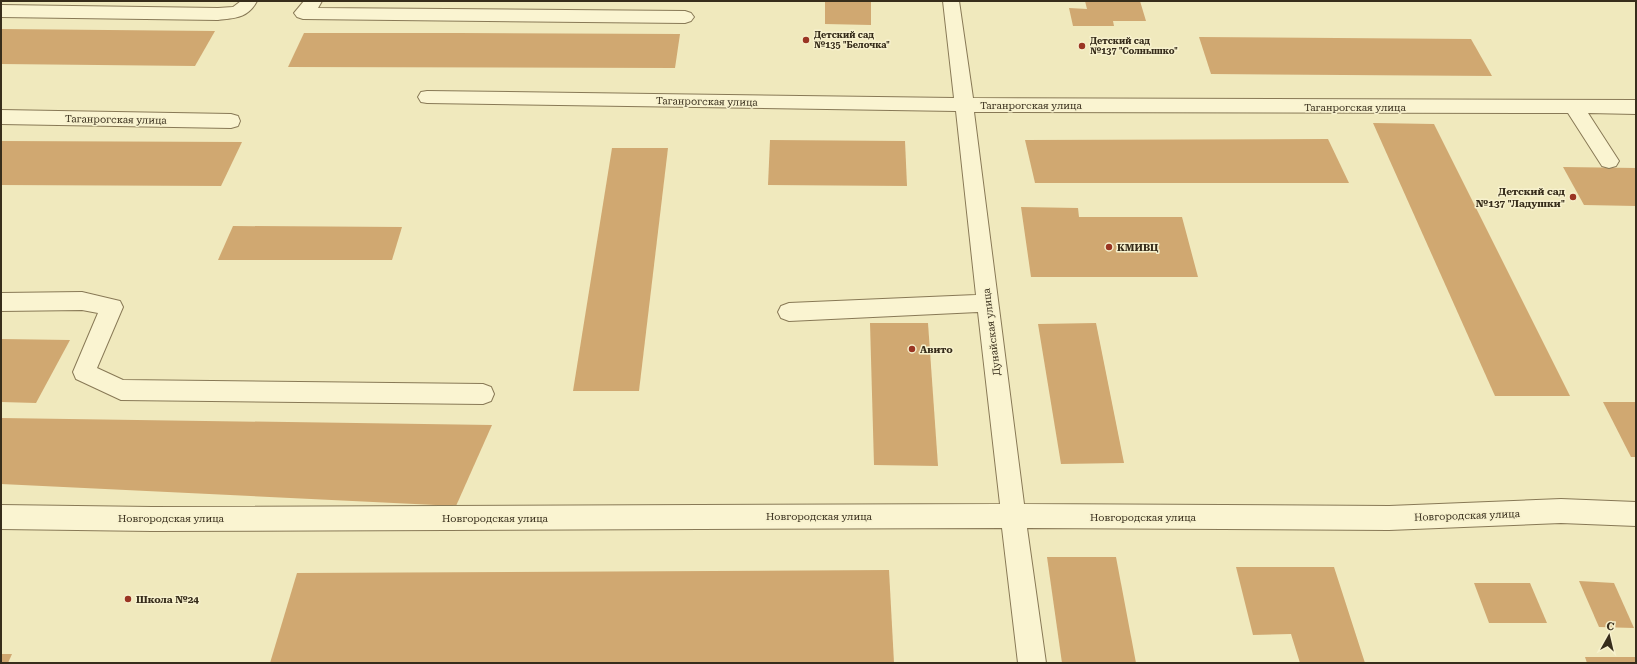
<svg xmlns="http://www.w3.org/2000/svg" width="1637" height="664" font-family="'Roboto Serif',serif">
	<rect width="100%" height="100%" fill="#f0e9bd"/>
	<!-- building -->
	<g fill="#d0a871">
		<path d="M825 1H871V25L825 24Z"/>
		<path d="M1085 1H1140L1146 21H1113L1114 26H1073L1069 8 1087 9Z"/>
		<path d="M1 29 215 31 195 66 1 64Z"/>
		<path d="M304 33H458L680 34 675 68 288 67Z"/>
		<path d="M1199 37 1471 39 1492 76 1211 74Z"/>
		<path d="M1373 123 1434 124 1570 396H1495Z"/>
		<path d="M1328 139 1349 183H1035L1025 140Z"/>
		<path d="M770 140 905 141 907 186 768 185Z"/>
		<path d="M1 141 242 142 221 186 1 185Z"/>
		<path d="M612 148H668L639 391H573Z"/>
		<path d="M1563 167 1636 168V206L1584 205Z"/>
		<path d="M1021 207 1078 208 1079 217H1182L1198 277H1031Z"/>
		<path d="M233 226 402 227 392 260H218Z"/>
		<path d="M870 323H928L938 466 874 465Z"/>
		<path d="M1096 323 1124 463 1061 464 1038 324Z"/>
		<path d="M1 339 70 340 36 403 1 402Z"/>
		<path d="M1603 402H1636V457H1631Z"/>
		<path d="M1 418 492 425 456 506 1 484Z"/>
		<path d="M1047 557H1116L1136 663H1062Z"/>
		<path d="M1236 567H1334L1365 663H1300L1291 634 1253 635Z"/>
		<path d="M889 570 894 663H270L297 573Z"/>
		<path d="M1579 581 1614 583 1634 628 1599 627Z"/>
		<path d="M1474 583H1530L1547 623H1489Z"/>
		<path d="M1 654H12L8 663H1Z"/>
		<path d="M1585 657H1636V663H1587Z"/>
	</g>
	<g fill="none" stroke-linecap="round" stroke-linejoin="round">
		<defs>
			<g id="minor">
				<path d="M241 1H257C248 18 236 18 218 20L1 17V5L218 8 233 7Z"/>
				<path d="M304 1H322L318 8 685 11 691 13 694 17 691 21 685 23 303 19 297 17 294 13Z"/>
				<path d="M943 1H959L973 98 1636 100V114L1588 113 1619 161 1616 166 1609 168 1602 166 1568 113 974 112 1024 504 1389 506 1561 499 1636 502V526L1561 523 1389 530 1027 528 1046 663H1018L1002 528 152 531 1 529V505L152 507 1000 504 978 312 789 321 781 318 778 312 781 306 789 303 976 295 956 111 427 103 421 102 418 97 421 92 427 91 954 98Z"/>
				<path d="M1 110 231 114 238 116 240 121 238 126 231 128 1 124Z"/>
				<path d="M82 292 120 301 123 307 97 368 123 380 483 384 491 387 494 394 491 401 483 404 121 400 76 379 73 372 98 313 82 310 1 311V293Z"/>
			</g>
		</defs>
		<!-- minor casing -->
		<use href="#minor" stroke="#887956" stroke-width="2"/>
		<!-- minor -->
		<use href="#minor" fill="#faf4d1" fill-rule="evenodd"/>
	</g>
	<!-- markers -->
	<g fill="#9a3523" stroke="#f7f1cd" stroke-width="1.5">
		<circle cx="806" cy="40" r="4"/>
		<circle cx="1082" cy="46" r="4"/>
		<circle cx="1573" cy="197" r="4"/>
		<circle cx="1109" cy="247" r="4"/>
		<circle cx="912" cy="349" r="4"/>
		<circle cx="128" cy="599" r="4"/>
	</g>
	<g text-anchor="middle" stroke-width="3" stroke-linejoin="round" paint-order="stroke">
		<!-- far-poi labels -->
		<g font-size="9" font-weight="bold" fill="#372d1b" stroke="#f7f1cd" text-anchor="start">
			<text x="814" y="38">Детский сад<tspan x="814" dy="10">№135 "Белочка"</tspan></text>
			<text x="1090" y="44">Детский сад<tspan x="1090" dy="10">№137 "Солнышко"</tspan></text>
		</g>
		<!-- street labels -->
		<g font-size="10" fill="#372d1b" stroke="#f7f1cd">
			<text transform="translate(707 101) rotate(1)" y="4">Таганрогская улица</text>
			<text x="1031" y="109">Таганрогская улица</text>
			<text x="1355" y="111">Таганрогская улица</text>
			<text transform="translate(116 119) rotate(1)" y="4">Таганрогская улица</text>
			<text transform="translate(991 332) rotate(-97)" y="4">Дунайская улица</text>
			<text transform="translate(1467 515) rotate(-2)" y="4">Новгородская улица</text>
			<text x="819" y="520">Новгородская улица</text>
			<text x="1143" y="521">Новгородская улица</text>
			<text x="171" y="522">Новгородская улица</text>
			<text x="495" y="522">Новгородская улица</text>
		</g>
		<!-- poi labels -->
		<g font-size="10" font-weight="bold" fill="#372d1b" stroke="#f7f1cd" text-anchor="start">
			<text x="1565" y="195" text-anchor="end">Детский сад<tspan x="1565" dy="12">№137 "Ладушки"</tspan></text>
			<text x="1117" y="251">КМИВЦ</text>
			<text x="920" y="353">Авито</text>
			<text x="136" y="603">Школа №24</text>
		</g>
	</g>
	<!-- border -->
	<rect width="1637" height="664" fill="none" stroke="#372d1b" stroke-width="4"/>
	<!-- north arrow -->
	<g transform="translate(1609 636) rotate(8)" stroke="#f7f1cd" stroke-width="3" paint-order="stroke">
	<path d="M0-3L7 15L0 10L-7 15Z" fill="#372d1b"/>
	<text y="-6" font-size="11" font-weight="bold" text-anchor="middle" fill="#372d1b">С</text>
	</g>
</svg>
